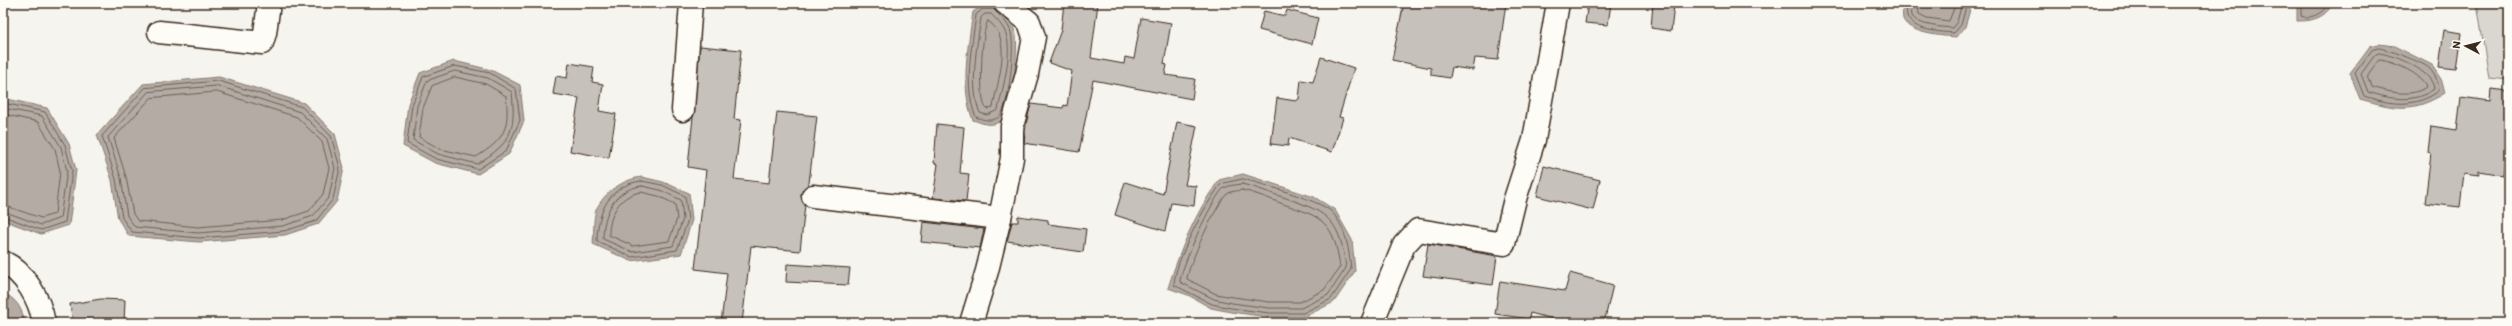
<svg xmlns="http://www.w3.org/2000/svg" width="2512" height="326" font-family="Itim,sans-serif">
	<rect width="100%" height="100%" fill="#f5f4ee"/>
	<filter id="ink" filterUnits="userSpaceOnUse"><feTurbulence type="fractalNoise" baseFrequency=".025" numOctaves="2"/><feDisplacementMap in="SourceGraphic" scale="8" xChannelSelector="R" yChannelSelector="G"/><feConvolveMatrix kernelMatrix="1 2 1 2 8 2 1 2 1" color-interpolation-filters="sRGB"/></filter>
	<g filter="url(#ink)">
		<!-- green -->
		<path fill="#dad6d0" stroke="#8a8077" d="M2477 3H2509V80L2489 78Z"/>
		<!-- water -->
		<g fill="#b4aca4" stroke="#84786e">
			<path d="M1903 3H1971V6L1965 27 1957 37C1943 36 1909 34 1903 19 1902 14 1903 8 1903 3Z"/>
			<path d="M2297 3H2333C2325 18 2313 21 2297 21Z"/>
			<path d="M982 5H994C1002 13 1011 20 1015 31 1020 45 1012 115 999 122 990 127 982 123 973 120 960 87 968 47 973 12Z"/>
			<path d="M2379 44 2394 46 2432 65 2442 81 2445 93C2413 113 2396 109 2360 99L2350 73 2370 46Z"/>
			<path d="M454 61 491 70 520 85 524 121 509 154 478 174 435 163 403 146 408 104 420 73Z"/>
			<path d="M219 77 304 103 335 134 344 168 337 201 318 224 285 235 199 242 129 236 118 219 112 180 97 135 143 84Z"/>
			<path d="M3 98 47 108 69 144 76 170 69 225 41 234 3 220Z"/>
			<path d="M1243 174 1314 197 1335 210 1352 240 1355 271 1334 302 1304 317H1268L1231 312 1211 308 1188 295 1168 288C1180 250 1195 213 1219 180Z"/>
			<path d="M642 177 663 182 689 193 692 220 681 254 631 261 593 244C594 234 593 219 596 210 604 192 624 179 642 177Z"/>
			<path d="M3 293C17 299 22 309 25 323H3Z"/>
		</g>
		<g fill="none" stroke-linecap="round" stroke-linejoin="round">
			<!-- shore -->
			<g stroke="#6b5e54" stroke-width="1">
				<path d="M1907 3C1907 7 1906 12 1907 16 1912 31 1942 32 1954 33L1961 25 1967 3"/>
				<path d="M1912 3C1912 7 1911 12 1912 16 1918 26 1942 27 1952 28L1957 22 1962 3"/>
				<path d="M1918 3 1919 14 1927 18 1949 21 1956 3"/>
				<path d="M2301 3V16C2312 20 2324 12 2329 3"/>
				<path d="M983 9H993C1000 16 1009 23 1011 33 1015 46 1009 109 999 117 992 122 983 120 976 117 963 87 972 46 976 15Z"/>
				<path d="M985 14H991C997 20 1003 26 1006 34 1013 54 1002 90 998 110L987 115 980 113C969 88 977 44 981 18Z"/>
				<path d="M988 21C1014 37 997 83 993 107L987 109C978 105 981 29 988 21Z"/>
				<path d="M2379 48C2389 50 2422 62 2429 68 2435 74 2439 84 2439 91 2415 108 2391 105 2364 96L2355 73 2372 50Z"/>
				<path d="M2379 53C2395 55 2433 71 2434 89 2413 104 2391 99 2368 92L2361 74 2375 55Z"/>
				<path d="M2379 60C2391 60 2424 75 2426 87 2411 98 2389 92 2372 87L2368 75Z"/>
				<path d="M455 66 490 73 516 89 520 120 506 151 478 169 436 159 407 143 412 105 423 77Z"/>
				<path d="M455 71 488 78 512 92C516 132 511 143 477 164L438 154 413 140 417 106 427 81Z"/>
				<path d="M455 77 486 84 506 96C510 129 504 140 476 157L440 149 419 137 423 108 432 86Z"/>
				<path d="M219 81 302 107 331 136 340 168 333 199 316 221 284 231 199 238 132 232 122 218 116 179 102 136 145 88Z"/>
				<path d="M218 86 300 112 327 139 335 168 329 197 313 216 283 226 198 233 135 227 127 216 121 178 108 137 148 92Z"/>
				<path d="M217 92 297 117 322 142 329 168 323 194 309 211 282 220 198 227 138 221 133 214 126 177 114 138 151 98Z"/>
				<path d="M3 103 45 112 65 145 72 171 65 222 41 230 3 216"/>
				<path d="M3 108 42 116 61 147 67 171 60 218 41 225 3 211"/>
				<path d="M3 114 38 122 55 149 60 171 55 214 41 218 3 205"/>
				<path d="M1243 179C1262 184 1319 200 1332 212 1346 227 1349 250 1351 269L1331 299 1303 313H1269L1231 308 1212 304 1174 285C1174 262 1206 203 1221 184Z"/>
				<path d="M642 181 662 185 685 196 688 220 677 250 632 257 597 241C597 212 610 184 642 181Z"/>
				<path d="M1242 184C1257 187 1271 194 1286 198 1330 213 1340 221 1346 268L1328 295 1301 308H1269L1232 303 1214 299 1180 282C1180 269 1213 196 1224 188 1229 185 1237 185 1242 184Z"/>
				<path d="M642 186 660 190 681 200 683 219 673 246 633 252 603 239C603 214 614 189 642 186Z"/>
				<path d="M1242 190C1256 193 1270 199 1283 204 1323 217 1334 222 1340 267L1324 290 1300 302H1269L1233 297 1216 294 1187 279C1188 265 1217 203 1227 194 1230 191 1238 191 1242 190Z"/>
				<path d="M641 192 658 196 675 204 677 219 669 241 633 246 609 235C609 215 619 195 641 192Z"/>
			</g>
		</g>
		<!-- building -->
		<g fill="#c7c1bb" stroke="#3b2a1e">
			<path d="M1064 3H1098L1091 58 1124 64 1125 57 1134 59 1141 18 1171 23 1164 64 1167 65 1165 75 1195 79 1192 99 1093 80 1079 152 1024 143 1026 124 1031 104 1063 108 1064 105 1067 106 1072 71 1049 63 1061 30Z"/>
			<path d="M1404 3H1506L1498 60 1475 58 1473 70 1452 67 1450 78 1431 75V68L1392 60Z"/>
			<path d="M1588 3H1611L1608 25 1585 23Z"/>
			<path d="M1653 4 1674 6 1671 31 1651 28Z"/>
			<path d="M1287 10 1318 18 1312 44 1259 30 1264 11 1285 16Z"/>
			<path d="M2444 30 2461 33 2456 69 2439 67Z"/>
			<path d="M700 46 741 50 734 119 741 120 734 179 769 183 777 112 817 116 809 183 801 194 805 205 800 251 751 246 742 323H721L727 273 695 269 706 170 688 167Z"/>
			<path d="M1321 57 1354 68 1339 117 1343 118 1332 152 1289 138 1288 146 1271 144 1277 98 1296 101 1299 99 1301 80 1313 82Z"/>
			<path d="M569 63 594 67 592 82 603 84 599 111 616 114 609 158 570 151 579 98 553 94 556 76 567 78Z"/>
			<path d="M2491 89 2509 91V151H2506L2503 175 2480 171V175L2464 173 2460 207 2425 203 2431 153 2428 152 2431 126 2457 130 2461 97 2490 101Z"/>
			<path d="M1177 122 1197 126 1185 185 1196 186 1194 206 1171 203 1165 231 1115 215 1125 182 1163 194Z"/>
			<path d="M937 124 964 127 960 173 969 174 966 201 933 198 938 164 934 163Z"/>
			<path d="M1544 166 1600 180 1593 210 1537 196Z"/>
			<path d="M1018 216 1048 220V224L1086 229 1083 252 1007 241 1012 222H1018Z"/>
			<path d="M923 222 984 229 980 248 921 242Z"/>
			<path d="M1428 244 1497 256 1493 285 1423 276Z"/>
			<path d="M787 264 850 268 848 285 786 282Z"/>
			<path d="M1570 273 1613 285 1604 323H1568L1530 313 1529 319 1495 314 1500 281 1565 291Z"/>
			<path d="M101 299 125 300 124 323H73L70 304Z"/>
		</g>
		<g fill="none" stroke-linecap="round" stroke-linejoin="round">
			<defs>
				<g id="minor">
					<path d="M159 32 262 43 265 33 269 3"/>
					<path d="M683 110 691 3"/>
					<path d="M813 196 1000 218"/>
					<path d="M3 262C25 272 40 300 44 323"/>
					<path d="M971 323 987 271 1000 218 1012 158V126L1027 74 1034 37 1029 22 1005 3"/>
					<path d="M1372 323 1404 245 1418 230 1504 244 1515 199 1534 140 1558 3"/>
				</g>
			</defs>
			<!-- minor casing -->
			<use href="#minor" stroke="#3b2a1e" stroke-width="25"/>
			<!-- minor -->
			<use href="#minor" stroke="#fdfcf7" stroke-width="22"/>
		</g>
	</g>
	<!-- margin -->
	<rect width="2512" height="326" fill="none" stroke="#fdfcf7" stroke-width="16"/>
	<rect x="8" y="8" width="2496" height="310" fill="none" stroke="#3b2a1e" stroke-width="1.5" filter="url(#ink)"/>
	<!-- north arrow -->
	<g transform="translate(2466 46) rotate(277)" stroke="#fdfcf7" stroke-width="3" paint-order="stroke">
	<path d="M0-3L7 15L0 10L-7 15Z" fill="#3b2a1e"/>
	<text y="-6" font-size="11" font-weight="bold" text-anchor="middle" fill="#3b2a1e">N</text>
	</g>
</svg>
